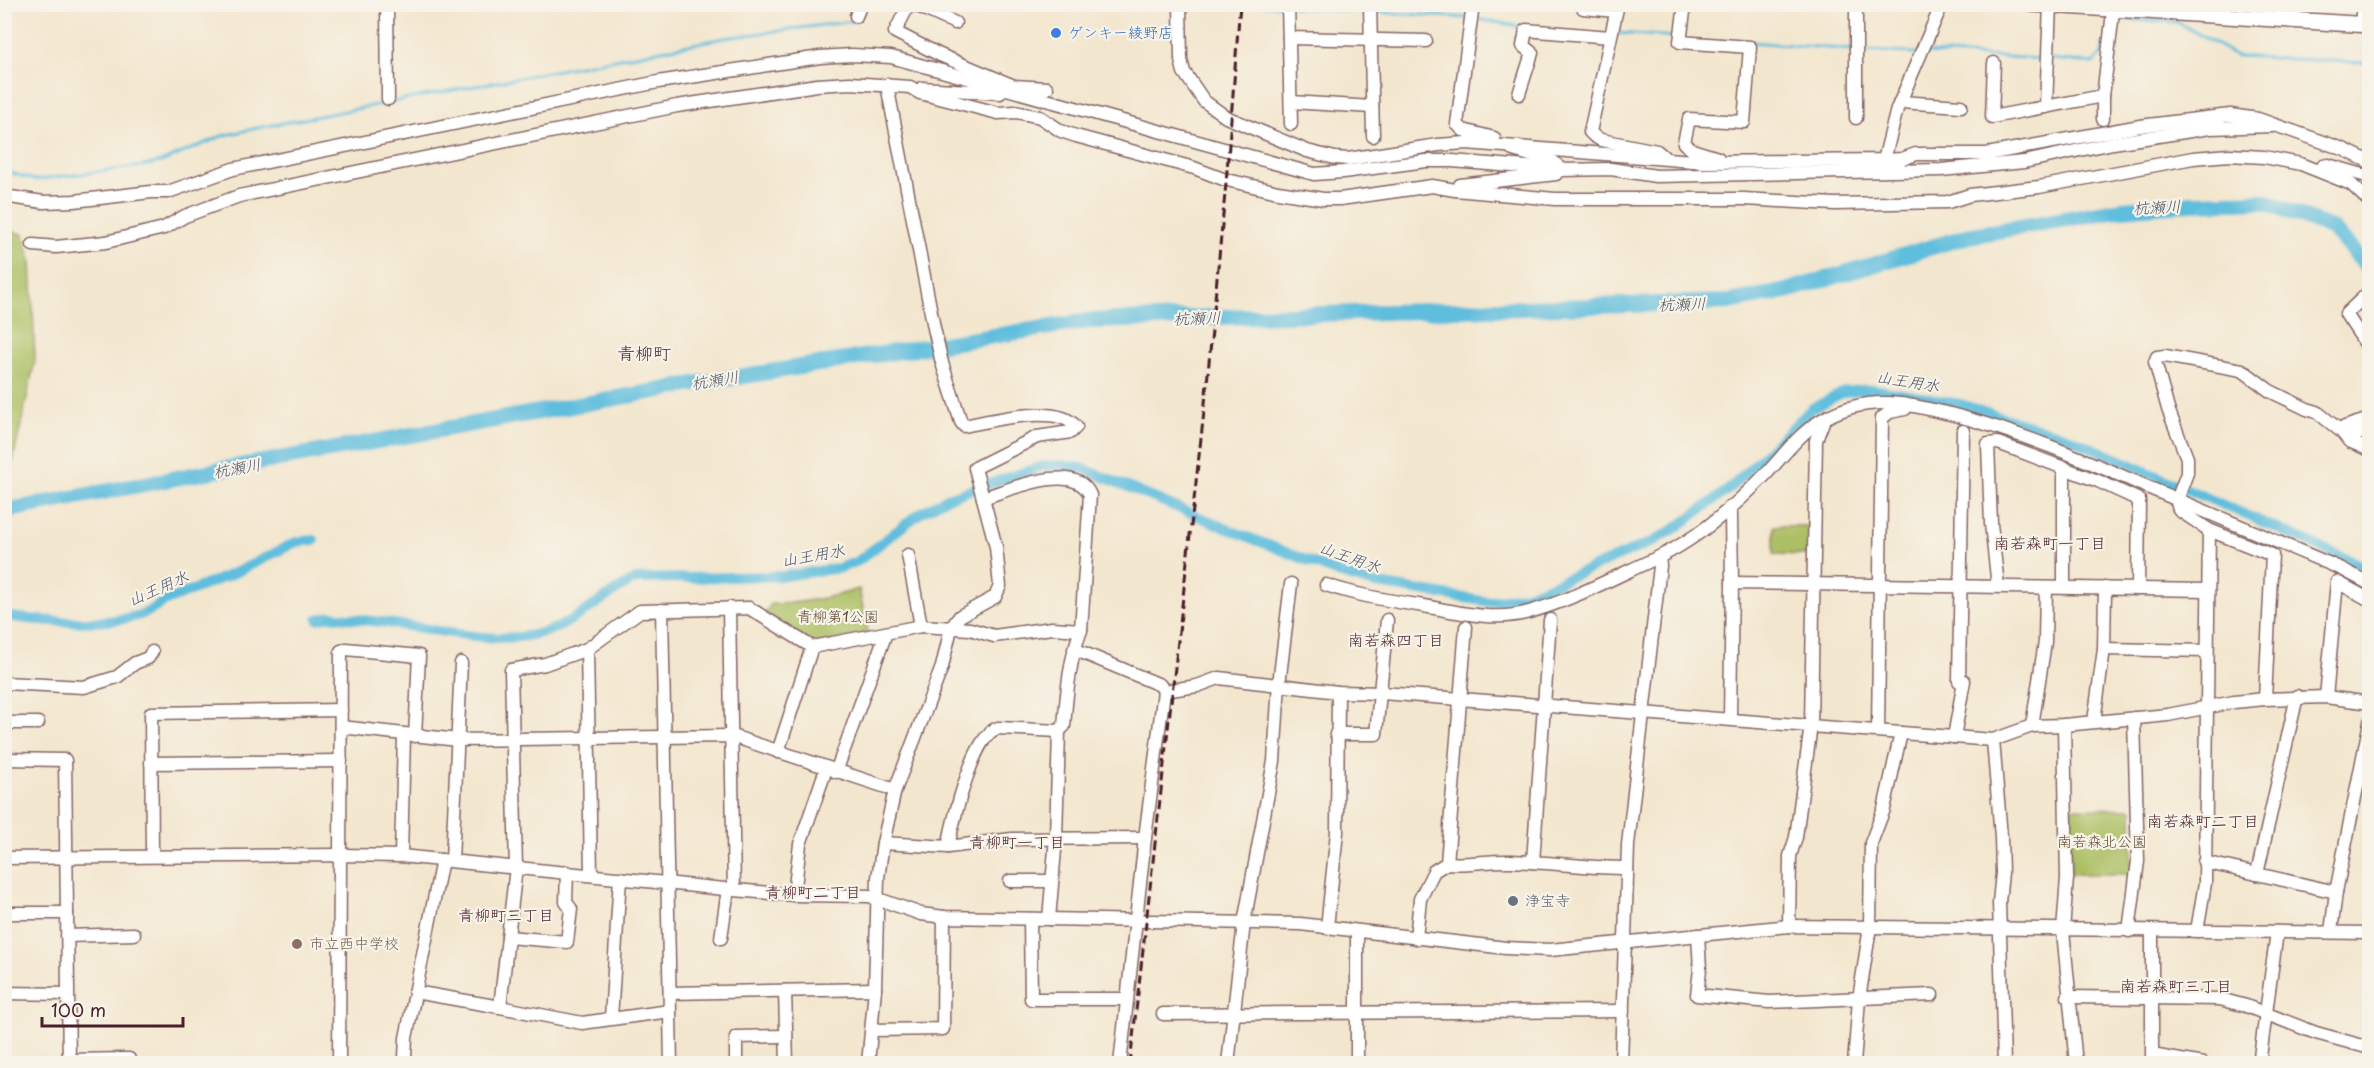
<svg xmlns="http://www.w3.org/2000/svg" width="2374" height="1068" font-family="'Playpen Sans','Klee One',sans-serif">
	<rect width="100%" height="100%" fill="#f7f3e8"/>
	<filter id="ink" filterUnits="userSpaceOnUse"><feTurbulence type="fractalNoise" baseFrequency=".0167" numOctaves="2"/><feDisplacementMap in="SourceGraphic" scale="12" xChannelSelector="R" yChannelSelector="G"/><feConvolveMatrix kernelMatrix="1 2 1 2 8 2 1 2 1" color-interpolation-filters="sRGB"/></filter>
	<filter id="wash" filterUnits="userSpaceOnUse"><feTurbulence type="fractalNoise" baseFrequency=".008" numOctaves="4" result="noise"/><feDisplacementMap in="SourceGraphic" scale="24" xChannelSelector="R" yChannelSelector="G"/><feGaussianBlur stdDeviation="1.35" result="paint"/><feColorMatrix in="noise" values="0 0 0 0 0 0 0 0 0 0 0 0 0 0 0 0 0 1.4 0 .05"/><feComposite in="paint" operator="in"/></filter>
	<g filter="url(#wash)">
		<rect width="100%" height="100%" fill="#f3e6ce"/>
		<!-- green -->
		<g fill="#acbf63" stroke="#7b6f47" stroke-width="1.5">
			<path d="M5 230 23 234 31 261 35 360 12 466 5 479Z"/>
			<path d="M1774 526H1811V555L1774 554Z"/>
			<path d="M859 589 868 633 813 645 765 614 771 604C802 604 829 598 859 589Z"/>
			<path d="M2070 808 2132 809V874H2071Z"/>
		</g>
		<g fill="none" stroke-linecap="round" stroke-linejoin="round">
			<!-- stream -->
			<g stroke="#5fbddd" stroke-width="3">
				<path d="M1245 4 1286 6"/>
				<path d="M1293 7 1367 12"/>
				<path d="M1373 12 1469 18"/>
				<path d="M1475 19 1525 27"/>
				<path d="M2116 19 2177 22 2237 56 2370 63"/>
				<path d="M1615 33 1678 37"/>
				<path d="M1750 42 1854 50"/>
				<path d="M1861 51 1917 53"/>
				<path d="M1924 53 2046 59"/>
				<path d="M2052 59 2093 63 2102 54 2103 45"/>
				<path d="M4 163 8 172 35 180 142 166 161 162 222 136 257 128 724 38 854 21"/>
			</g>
			<!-- canal -->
			<g stroke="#5fbddd" stroke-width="10">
				<path d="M4 616C41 621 134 631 161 603L239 571 296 542 314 540"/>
				<path d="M318 619 331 616C357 619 383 622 408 626 456 633 512 648 558 627 586 614 609 592 636 579L785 576 840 568 858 561 920 513 947 498 1042 466 1061 465 1082 468 1233 531 1341 574 1372 583 1489 602 1528 595 1652 542 1676 528 1729 489 1811 409 1844 392 1871 389 1960 404 2070 438 2370 569"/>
			</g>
			<!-- river -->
			<path stroke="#5fbddd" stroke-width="16" d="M4 511 207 472 694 384 1088 321 1729 302 1786 291 1968 236 2122 209 2191 203 2264 201 2333 229 2370 270"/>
		</g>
	</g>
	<g filter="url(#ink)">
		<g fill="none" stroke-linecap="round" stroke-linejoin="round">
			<defs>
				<g id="minor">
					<path d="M387 4 388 99"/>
					<path d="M909 4 895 32 940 55 1002 81 1014 86 1047 88"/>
					<path d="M913 4 955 23"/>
					<path d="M1180 4 1181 60 1184 72 1204 101 1226 117 1307 151 1335 158 1348 159 1438 145 1466 143 1705 162 1884 160 1902 159 1916 154H1987L2140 126 2230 115 2258 119 2343 149 2370 162"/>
					<path d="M1288 4 1291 124"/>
					<path d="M1370 4 1373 136"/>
					<path d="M1473 4 1457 124 1463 130 1494 138"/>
					<path d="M1618 4 1590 132 1594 136 1601 140 1657 151 1663 156"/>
					<path d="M1685 4 1680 42 1750 47 1744 122 1689 119 1684 143 1692 150 1718 158"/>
					<path d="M1856 4V118"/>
					<path d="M1583 8 1616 11"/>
					<path d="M856 16 861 4"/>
					<path d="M2361 24 2363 4"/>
					<path d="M1289 38 1426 41"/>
					<path d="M1994 63 1992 117 2103 96"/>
					<path d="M922 88 1000 93"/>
					<path d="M1519 94 1532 53 1523 46 1526 30 1610 37"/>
					<path d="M1291 102 1372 107"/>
					<path d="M1900 102 1961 106"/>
					<path d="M2046 107 2050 4"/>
					<path d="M2103 119V96L2114 4"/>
					<path d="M1513 150 1554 162 1560 168"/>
					<path d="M1884 160 1897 109 1942 4"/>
					<path d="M2320 171 2323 166 2328 165 2370 177"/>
					<path d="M1460 185 1556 174"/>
					<path d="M4 196 43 202 74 201 151 192H168L233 169 658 82 820 57 852 55 891 57 1314 174 1343 172 1426 161H1452L1562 170 1611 169 1656 176 1941 170 2024 162 2113 143 2210 128 2273 126"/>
					<path d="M33 245 56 247 106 242 164 228 185 216 239 196 677 106 817 85 850 83 910 87 920 93 998 113 1016 112 1040 117 1061 131 1076 136 1194 168 1223 179 1278 192 1323 199H1340L1432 186 1455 190 1555 199H1744L1834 204 1948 202 1970 195 2039 187 2193 158 2229 155 2264 157 2301 164 2351 184 2370 202"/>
					<path d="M2370 291 2346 314 2370 350"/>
					<path d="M2370 419 2345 427 2342 432 2349 441 2370 450"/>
					<path d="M2064 467V587"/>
					<path d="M983 498C1009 490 1075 460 1090 495L1081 630C1069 661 1067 693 1064 726L1059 731"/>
					<path d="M1729 508 1731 514 1732 583"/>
					<path d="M908 555 921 626"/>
					<path d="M1326 585C1359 596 1391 601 1424 606 1457 612 1495 622 1529 612 1573 600 1616 576 1659 557"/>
					<path d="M1998 586 1991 524 1988 444 1998 443 2098 481 2139 500 2138 589"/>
					<path d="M729 608 734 890"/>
					<path d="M662 610 671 1064"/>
					<path d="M587 649 591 874"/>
					<path d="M1074 649 1160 685 1164 691"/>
					<path d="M2104 649 2207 651"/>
					<path d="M4 683 84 687 117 677 135 663 148 658 152 652"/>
					<path d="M1164 691 1197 686 1219 678 1338 692 1382 693 1993 740 2032 726 2064 725 2168 715 2234 702 2265 699 2326 697 2370 703"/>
					<path d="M2326 697 2337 582 2370 600"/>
					<path d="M2265 699 2272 555 2209 530 2179 510 2177 500 2187 473V458L2168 409 2155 362 2157 357 2165 356 2242 370 2270 391 2307 409 2317 412 2342 432 2349 434 2370 432"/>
					<path d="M1730 718 1732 583 2208 590"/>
					<path d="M2094 721 2104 649 2105 588"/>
					<path d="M4 723H38"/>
					<path d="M2064 725 2067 878 2063 931 2076 1064"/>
					<path d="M2032 726 2045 642 2046 588"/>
					<path d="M341 727 458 740 732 736 895 790"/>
					<path d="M1878 730 1882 418 1890 412 1905 409"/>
					<path d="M1336 734H1376L1387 620"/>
					<path d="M1954 737 1964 681H1959L1963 431"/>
					<path d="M1993 740 2001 837 2002 873 1999 902 2004 1064"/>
					<path d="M778 752 812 647"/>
					<path d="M4 759 65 760 69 1064"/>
					<path d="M151 763 341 761"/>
					<path d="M836 772 886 633"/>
					<path d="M883 843 948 847 1012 839 1145 838"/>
					<path d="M948 847C953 822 973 734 998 728L1059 731 1056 838 1049 919"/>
					<path d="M152 856 151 713 341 710"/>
					<path d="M401 856 404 735"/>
					<path d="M4 858 341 855 401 856 734 890 794 895 870 896 921 914 944 917 1300 924 1506 948 1550 950 1789 926 2370 933"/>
					<path d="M452 861 461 663"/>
					<path d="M1533 862 1550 620"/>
					<path d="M2204 862 2336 892"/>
					<path d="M1447 863C1469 865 1489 860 1511 861 1550 862 1588 868 1627 868"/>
					<path d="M2257 874 2297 696"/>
					<path d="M1010 881H1052"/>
					<path d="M794 895 800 844 826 769"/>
					<path d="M4 913H67"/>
					<path d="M1030 919 1031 999H1126"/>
					<path d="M1789 926 1790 856 1796 837 1811 725 1816 440 1823 422"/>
					<path d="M1327 928 1337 832 1338 692"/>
					<path d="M1357 931V1064"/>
					<path d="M2129 931 2138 861 2134 718"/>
					<path d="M2152 931V1055L2203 1064"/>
					<path d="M2197 931 2205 883 2209 530"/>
					<path d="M2331 932 2336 892 2370 722"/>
					<path d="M1698 935 1700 969 1697 995 1769 1002 1932 995"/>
					<path d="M67 936 134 934"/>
					<path d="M508 937 567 942 571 909 566 902 567 872"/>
					<path d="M721 938 728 889"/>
					<path d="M1416 938 1420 899 1434 871 1447 863 1466 627"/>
					<path d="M785 991 787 1064"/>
					<path d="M415 992 500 1007"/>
					<path d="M4 993 67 994"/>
					<path d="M670 993 875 989"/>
					<path d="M2068 997 2220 999 2246 1006 2316 1033 2370 1048"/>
					<path d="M670 1011 582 1023 500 1007 516 867 511 670 545 664 587 649 640 611 749 608 812 647 921 626 970 629 994 636 1052 628 1081 630"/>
					<path d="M1163 1014 1623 1011"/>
					<path d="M611 1018 620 878"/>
					<path d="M872 1030 943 1029 944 917"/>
					<path d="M405 1057 406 1038 442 860"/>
					<path d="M69 1060 129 1059"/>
					<path d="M339 1064 341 651 346 649 419 656 415 736"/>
					<path d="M736 1064V1037L786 1036"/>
					<path d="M868 1064 875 989 878 878 883 843 895 790 942 667 951 628 960 616 995 597 1000 586 996 547 975 468 1037 437 1071 432 1076 427C1059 403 988 421 964 426L961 422 942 363 934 328 887 85"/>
					<path d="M1120 1064 1145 838 1164 691"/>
					<path d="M1228 1064 1244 923 1274 761 1279 684 1291 584"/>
					<path d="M1621 1064 1628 845 1660 566 1659 557C1698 538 1736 505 1766 474 1784 455 1802 430 1825 418 1849 405 1873 401 1900 404 1919 406 1938 411 1958 416 2022 433 2083 459 2145 486 2210 514 2276 541 2342 569L2370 584"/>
					<path d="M1854 1064 1859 999 1870 927 1871 843 1884 809 1901 733"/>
					<path d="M2259 1064 2277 932"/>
				</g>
				<path id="major" d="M2031 4 2370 25"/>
			</defs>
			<!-- minor casing -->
			<use href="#minor" stroke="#856564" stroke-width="15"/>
			<!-- major casing -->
			<use href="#major" stroke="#856564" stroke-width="18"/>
			<!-- minor -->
			<use href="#minor" stroke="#fff" stroke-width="12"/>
			<!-- major -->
			<use href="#major" stroke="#fff" stroke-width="15"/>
			<!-- rail -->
			<path stroke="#4a1f2b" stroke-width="3" stroke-dasharray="9 4.5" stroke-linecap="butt" d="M1130 1064 1206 394 1226 183 1240 4"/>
		</g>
	</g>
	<!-- markers -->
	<circle fill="#3f7fe0" stroke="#f7f3e8" stroke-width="2" cx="1056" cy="33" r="6"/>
	<circle fill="#6b7280" stroke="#f7f3e8" stroke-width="2" cx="1513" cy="901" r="6"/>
	<circle fill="#8d6e63" stroke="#f7f3e8" stroke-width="2" cx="297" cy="944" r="6"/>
	<g text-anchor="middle" stroke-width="4.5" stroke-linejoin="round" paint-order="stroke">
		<!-- shop labels -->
		<g font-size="15" fill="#366cbe" stroke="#f7f3e8" text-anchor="start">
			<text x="1068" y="38">ゲンキー綾野店</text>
		</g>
		<!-- park labels -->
		<g font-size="15" fill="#674f3c" stroke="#f7f3e8">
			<text x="838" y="622">青柳第1公園</text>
			<text x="2102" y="847">南若森北公園</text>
		</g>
		<!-- worship labels -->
		<g font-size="15" fill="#5b616d" stroke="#f7f3e8" text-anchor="start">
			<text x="1525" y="906">浄宝寺</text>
		</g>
		<!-- education labels -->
		<g font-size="15" fill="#785e54" stroke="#f7f3e8" text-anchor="start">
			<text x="309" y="949">市立西中学校</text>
		</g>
		<!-- water labels -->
		<g font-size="16" font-style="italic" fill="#515669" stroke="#f7f3e8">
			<text transform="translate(2157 207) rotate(-3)" y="6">杭瀬川</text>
			<text transform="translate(1682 304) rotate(-2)" y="6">杭瀬川</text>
			<text transform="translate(1197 318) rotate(-2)" y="6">杭瀬川</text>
			<text transform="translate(715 380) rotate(-9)" y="6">杭瀬川</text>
			<text transform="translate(1908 381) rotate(9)" y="6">山王用水</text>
			<text transform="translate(237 468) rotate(-10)" y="6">杭瀬川</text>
			<text transform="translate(813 555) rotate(-10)" y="6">山王用水</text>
			<text transform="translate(1350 557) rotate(20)" y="6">山王用水</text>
			<text transform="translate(158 588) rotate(-24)" y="6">山王用水</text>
		</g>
		<!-- neighbourhood labels -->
		<g font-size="16" fill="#4a1f2b" stroke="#f7f3e8">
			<text x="2050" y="549">南若森町一丁目</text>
			<text x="1396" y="646">南若森四丁目</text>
			<text x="2203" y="827">南若森町二丁目</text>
			<text x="1017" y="848">青柳町一丁目</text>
			<text x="813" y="898">青柳町二丁目</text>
			<text x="506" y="921">青柳町三丁目</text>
			<text x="2176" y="992">南若森町三丁目</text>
		</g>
		<!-- quarter labels -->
		<g font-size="18" fill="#4a1f2b" stroke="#f7f3e8">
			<text x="644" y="360">青柳町</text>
		</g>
	</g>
	<!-- margin -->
	<rect width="2374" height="1068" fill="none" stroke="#f7f3e8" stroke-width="24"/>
	<!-- scale -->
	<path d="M42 1017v9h141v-9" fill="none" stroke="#4a1f2b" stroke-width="3"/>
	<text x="51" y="1017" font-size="18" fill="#4a1f2b" stroke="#f7f3e8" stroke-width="4.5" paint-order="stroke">100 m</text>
</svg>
